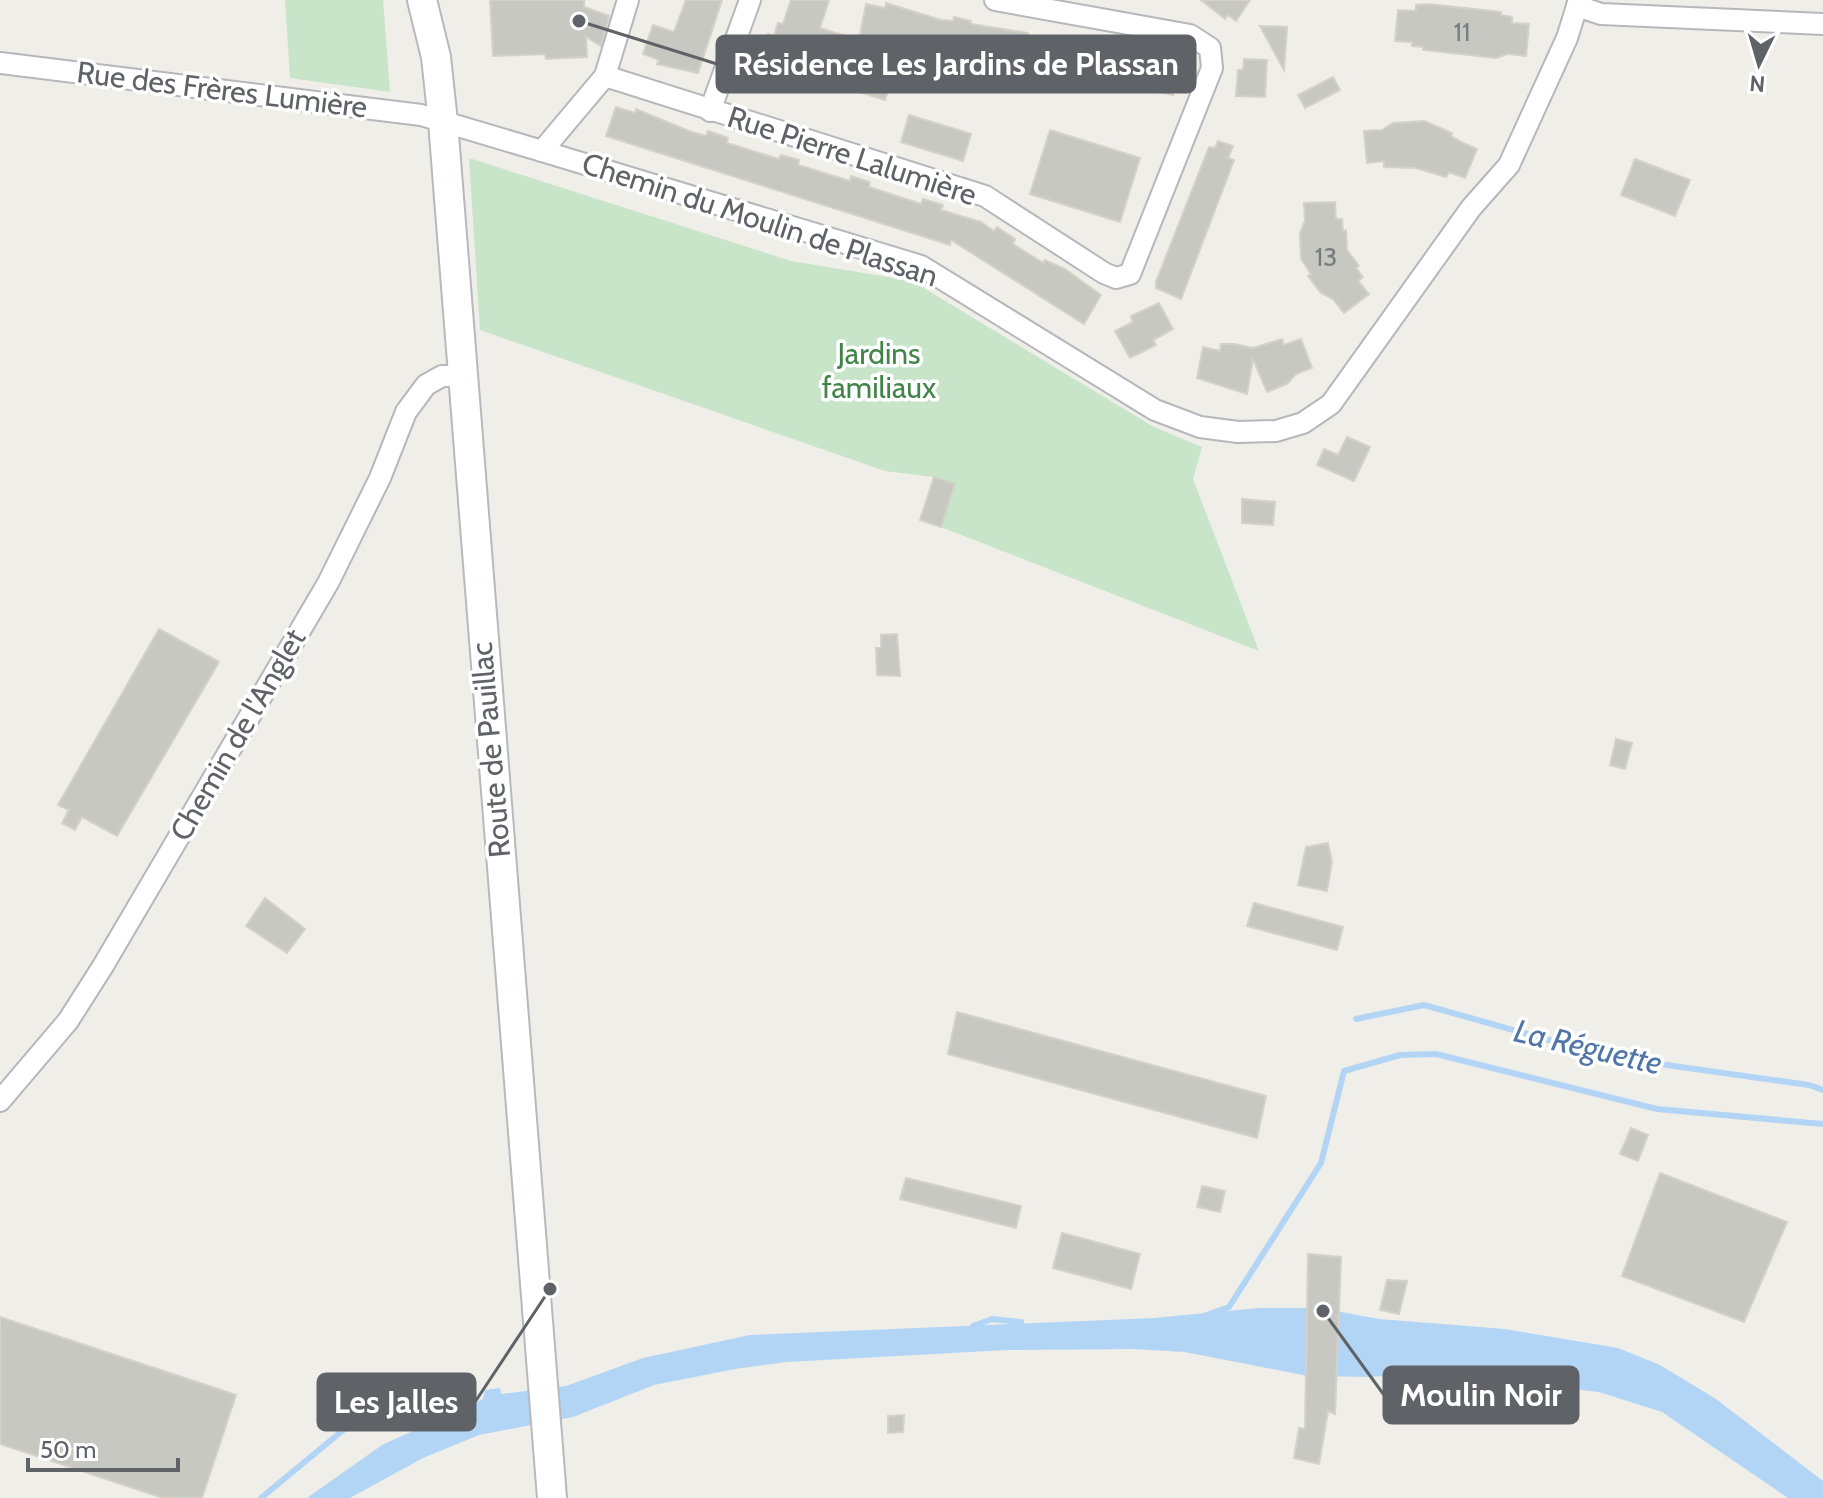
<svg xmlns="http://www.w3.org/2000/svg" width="1823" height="1498" font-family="Cabin,sans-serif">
	<rect width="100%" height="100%" fill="#f0eee8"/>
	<!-- green -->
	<g fill="#c8e4c9">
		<path d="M285 0H383L390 92 290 78Z"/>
		<path d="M469 158 791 261 912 281 1154 427 1202 447 1193 479 1259 651 941 527 954 484 934 477 885 471 480 330Z"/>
	</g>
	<!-- water -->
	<path fill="#b2d5f6" d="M1259 1308H1319L1379 1319 1505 1329 1618 1348 1660 1365 1716 1399 1823 1481V1498H1788L1662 1412 1599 1392 1420 1372 1372 1377 1308 1376 1185 1352 1135 1349 1008 1350 786 1362 735 1369 654 1385 573 1417 479 1435 423 1458 350 1498H307L382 1445 483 1399 485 1390 500 1388 501 1394 566 1386 643 1358 750 1335 1154 1318Z"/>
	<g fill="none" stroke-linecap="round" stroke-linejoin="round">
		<!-- stream -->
		<g stroke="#b2d5f6" stroke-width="6">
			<path d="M1356 1019 1424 1005 1610 1057 1809 1085 1823 1090"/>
			<path d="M1201 1317 1229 1307 1321 1163 1344 1071 1400 1055 1436 1054 1657 1109 1823 1124"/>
			<path d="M973 1326 992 1319 1021 1322"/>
			<path d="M261 1498 365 1412"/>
		</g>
	</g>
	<!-- building -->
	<g fill="#c8c8c3" stroke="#d4d1c7" stroke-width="2">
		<path d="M490 0H584V7L609 16 601 46 586 37 587 57 546 59 545 54 493 56Z"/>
		<path d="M686 0H722L698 73 657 64 659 60 643 54 653 25 674 32Z"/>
		<path d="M791 0H829L820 28 859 40 866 4 885 8 886 3 941 20 953 21 954 17 971 21V24L1028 33V37L1038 40 1077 46 1078 42 1096 45 1095 50 1107 52 1106 55 1140 60V55L1159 57V63L1177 65 1173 95 954 50 952 61 934 57 936 45 891 37 881 67 894 71 885 100 834 84 836 80 797 66 792 82 762 72 768 54 762 53 768 34 774 36 778 23 783 24Z"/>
		<path d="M1201 0H1250L1236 21 1228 15 1225 19Z"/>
		<path d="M1428 4 1501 12V15L1512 17V23L1529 24 1526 56 1508 54 1496 58 1423 50 1424 47 1412 46V42L1395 41 1398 10 1416 11V5Z"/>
		<path d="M1260 26 1287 27 1284 70Z"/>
		<path d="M1244 59 1267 60 1265 97 1236 96 1238 70H1243Z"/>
		<path d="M1333 77 1340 90 1305 108 1298 95Z"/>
		<path d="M616 107 635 113 636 109 689 131 706 136 708 131 728 138 727 143 759 153 779 159 781 155 799 160 798 165 850 181 851 176 860 179 870 182 869 187 921 204 923 199 943 205 941 210 981 222 994 231 997 227 1015 239 1013 244 1043 263 1045 260 1065 269 1101 295 1084 324 951 240 950 245 606 136Z"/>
		<path d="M909 115 971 134 963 161 901 142Z"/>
		<path d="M1424 121 1452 133 1451 136 1461 142 1477 149 1465 178 1449 172 1446 177 1416 168 1384 167V161L1367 163 1364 131 1382 130 1393 123Z"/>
		<path d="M1050 130 1140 158 1120 222 1030 194Z"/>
		<path d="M1218 141 1233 146 1228 158 1234 160 1181 299 1156 288V282L1209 147 1215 148Z"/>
		<path d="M1635 159 1690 180 1675 216 1621 195Z"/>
		<path d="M1335 202 1336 219H1342L1343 231 1346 230 1347 250 1359 266 1356 268 1363 277 1358 281 1369 294 1344 313 1333 299 1321 293 1308 276 1311 274 1301 259 1300 233 1305 221 1304 203Z"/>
		<path d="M1159 303 1173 329 1153 340 1156 345 1130 358 1115 331 1133 322 1131 316Z"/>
		<path d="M1282 339 1284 345 1301 339 1312 368 1296 374 1287 384 1267 392 1253 359 1247 394 1197 378 1203 347 1220 351 1221 344H1234L1253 348Z"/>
		<path d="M1347 437 1370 447 1354 481 1317 465 1324 449 1338 455Z"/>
		<path d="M934 477 955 484 941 527 920 520Z"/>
		<path d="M1242 499 1275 502 1273 525 1242 523Z"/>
		<path d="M159 629 219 662 117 836 82 817 75 830 62 823 69 810 58 805Z"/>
		<path d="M897 634 900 676 877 675 876 648H881V635Z"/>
		<path d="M1616 739 1632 743 1625 769 1610 765Z"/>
		<path d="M1328 843 1332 862 1327 891 1298 885 1306 847Z"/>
		<path d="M265 898 305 929 287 953 246 926Z"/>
		<path d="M1254 903 1343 927 1337 950 1247 926Z"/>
		<path d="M957 1012 1266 1096 1257 1138 948 1054Z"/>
		<path d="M1631 1128 1648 1135 1638 1161 1620 1154Z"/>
		<path d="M1660 1173 1787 1222 1744 1322 1622 1276Z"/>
		<path d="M906 1178 1021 1206 1016 1228 900 1199Z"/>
		<path d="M1202 1186 1225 1191 1220 1212 1197 1207Z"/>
		<path d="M1062 1233 1140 1254 1131 1289 1053 1268Z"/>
		<path d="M1308 1254 1341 1257 1335 1414 1328 1411 1319 1464 1294 1458 1299 1428 1305 1429Z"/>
		<path d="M1387 1280 1407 1281 1399 1314 1380 1310Z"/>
		<path d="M0 1317 236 1395 202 1498H163L0 1444Z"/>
		<path d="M904 1415 903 1432 888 1433V1416Z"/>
	</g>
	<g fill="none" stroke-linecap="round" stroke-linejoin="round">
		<defs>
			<g id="street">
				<path d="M1577 6 1601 14 1823 24"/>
				<path d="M0 63 421 115 542 151 921 266 1155 410 1200 427 1238 432 1276 431 1303 423 1331 404 1471 208 1509 165 1567 38 1579 0"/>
				<path d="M605 76 628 0"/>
				<path d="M710 111 750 0"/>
				<path d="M542 151 605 76 985 196 1104 273 1116 278 1130 274 1212 68 1210 48 1190 35 995 0"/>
				<path d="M0 1101 68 1021 103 966 328 583 380 478 406 412 426 385 442 376H463"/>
			</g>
			<path id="secondary" d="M422 0 436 57 443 122 552 1498"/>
		</defs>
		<!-- street casing -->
		<use href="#street" stroke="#b5b7bb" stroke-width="24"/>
		<!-- secondary casing -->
		<use href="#secondary" stroke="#b6b9be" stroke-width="32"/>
		<!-- street -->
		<use href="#street" stroke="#fff" stroke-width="20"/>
		<!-- secondary -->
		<use href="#secondary" stroke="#fff" stroke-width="28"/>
	</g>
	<g text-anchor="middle" stroke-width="7" stroke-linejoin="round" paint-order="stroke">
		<!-- number labels -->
		<g font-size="26" fill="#797c7e">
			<text x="1462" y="41">11</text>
			<text x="1326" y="266">13</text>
		</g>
		<!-- street labels -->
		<g font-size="30" fill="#5f6267" stroke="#fff">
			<text transform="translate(222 90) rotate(7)" y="10">Rue des Frères Lumière</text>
			<text transform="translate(852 156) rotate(18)" y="10">Rue Pierre Lalumière</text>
			<text transform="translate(760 220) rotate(18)" y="10">Chemin du Moulin de Plassan</text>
			<text transform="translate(238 735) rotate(-60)" y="10">Chemin de l'Anglet</text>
			<text transform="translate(491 750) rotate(-95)" y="10">Route de Pauillac</text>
		</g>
		<!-- park labels -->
		<g font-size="30" fill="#408547" stroke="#fff">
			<text x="879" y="364">Jardins<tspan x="879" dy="34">familiaux</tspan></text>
		</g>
		<!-- water labels -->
		<g font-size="32" font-style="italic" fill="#4f76a7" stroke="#fff">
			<text transform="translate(1588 1047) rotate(13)" y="11">La Réguette</text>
		</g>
	</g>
	<!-- callouts -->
	<path fill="none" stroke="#5f6267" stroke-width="3" d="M579 21L717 64M1323 1311L1384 1395M550 1289L475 1402"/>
	<g fill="#5f6267" stroke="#fff" stroke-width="3">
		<circle cx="579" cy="21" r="8"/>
		<circle cx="1323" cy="1311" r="8"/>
		<circle cx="550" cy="1289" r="8"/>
	</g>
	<g fill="#5f6267" stroke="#5f6267" stroke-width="3">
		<rect x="717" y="36" width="478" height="56" rx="8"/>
		<rect x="1384" y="1367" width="194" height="56" rx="8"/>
		<rect x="318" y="1374" width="157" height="56" rx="8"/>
	</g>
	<g font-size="32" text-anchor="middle" font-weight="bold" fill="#fff">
		<text x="956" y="75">Résidence Les Jardins de Plassan</text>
		<text x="1481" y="1406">Moulin Noir</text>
		<text x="396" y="1413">Les Jalles</text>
	</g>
	<!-- north arrow -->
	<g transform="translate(1759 64) rotate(185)" stroke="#ffffff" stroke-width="6" paint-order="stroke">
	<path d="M0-6L14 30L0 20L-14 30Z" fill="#5f6267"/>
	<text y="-12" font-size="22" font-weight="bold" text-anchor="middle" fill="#5f6267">N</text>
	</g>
	<!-- scale -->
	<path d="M28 1458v12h150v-12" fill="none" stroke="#5f6267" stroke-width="4"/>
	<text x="40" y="1458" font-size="24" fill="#5f6267" stroke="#ffffff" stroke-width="6" paint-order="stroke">50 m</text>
</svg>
